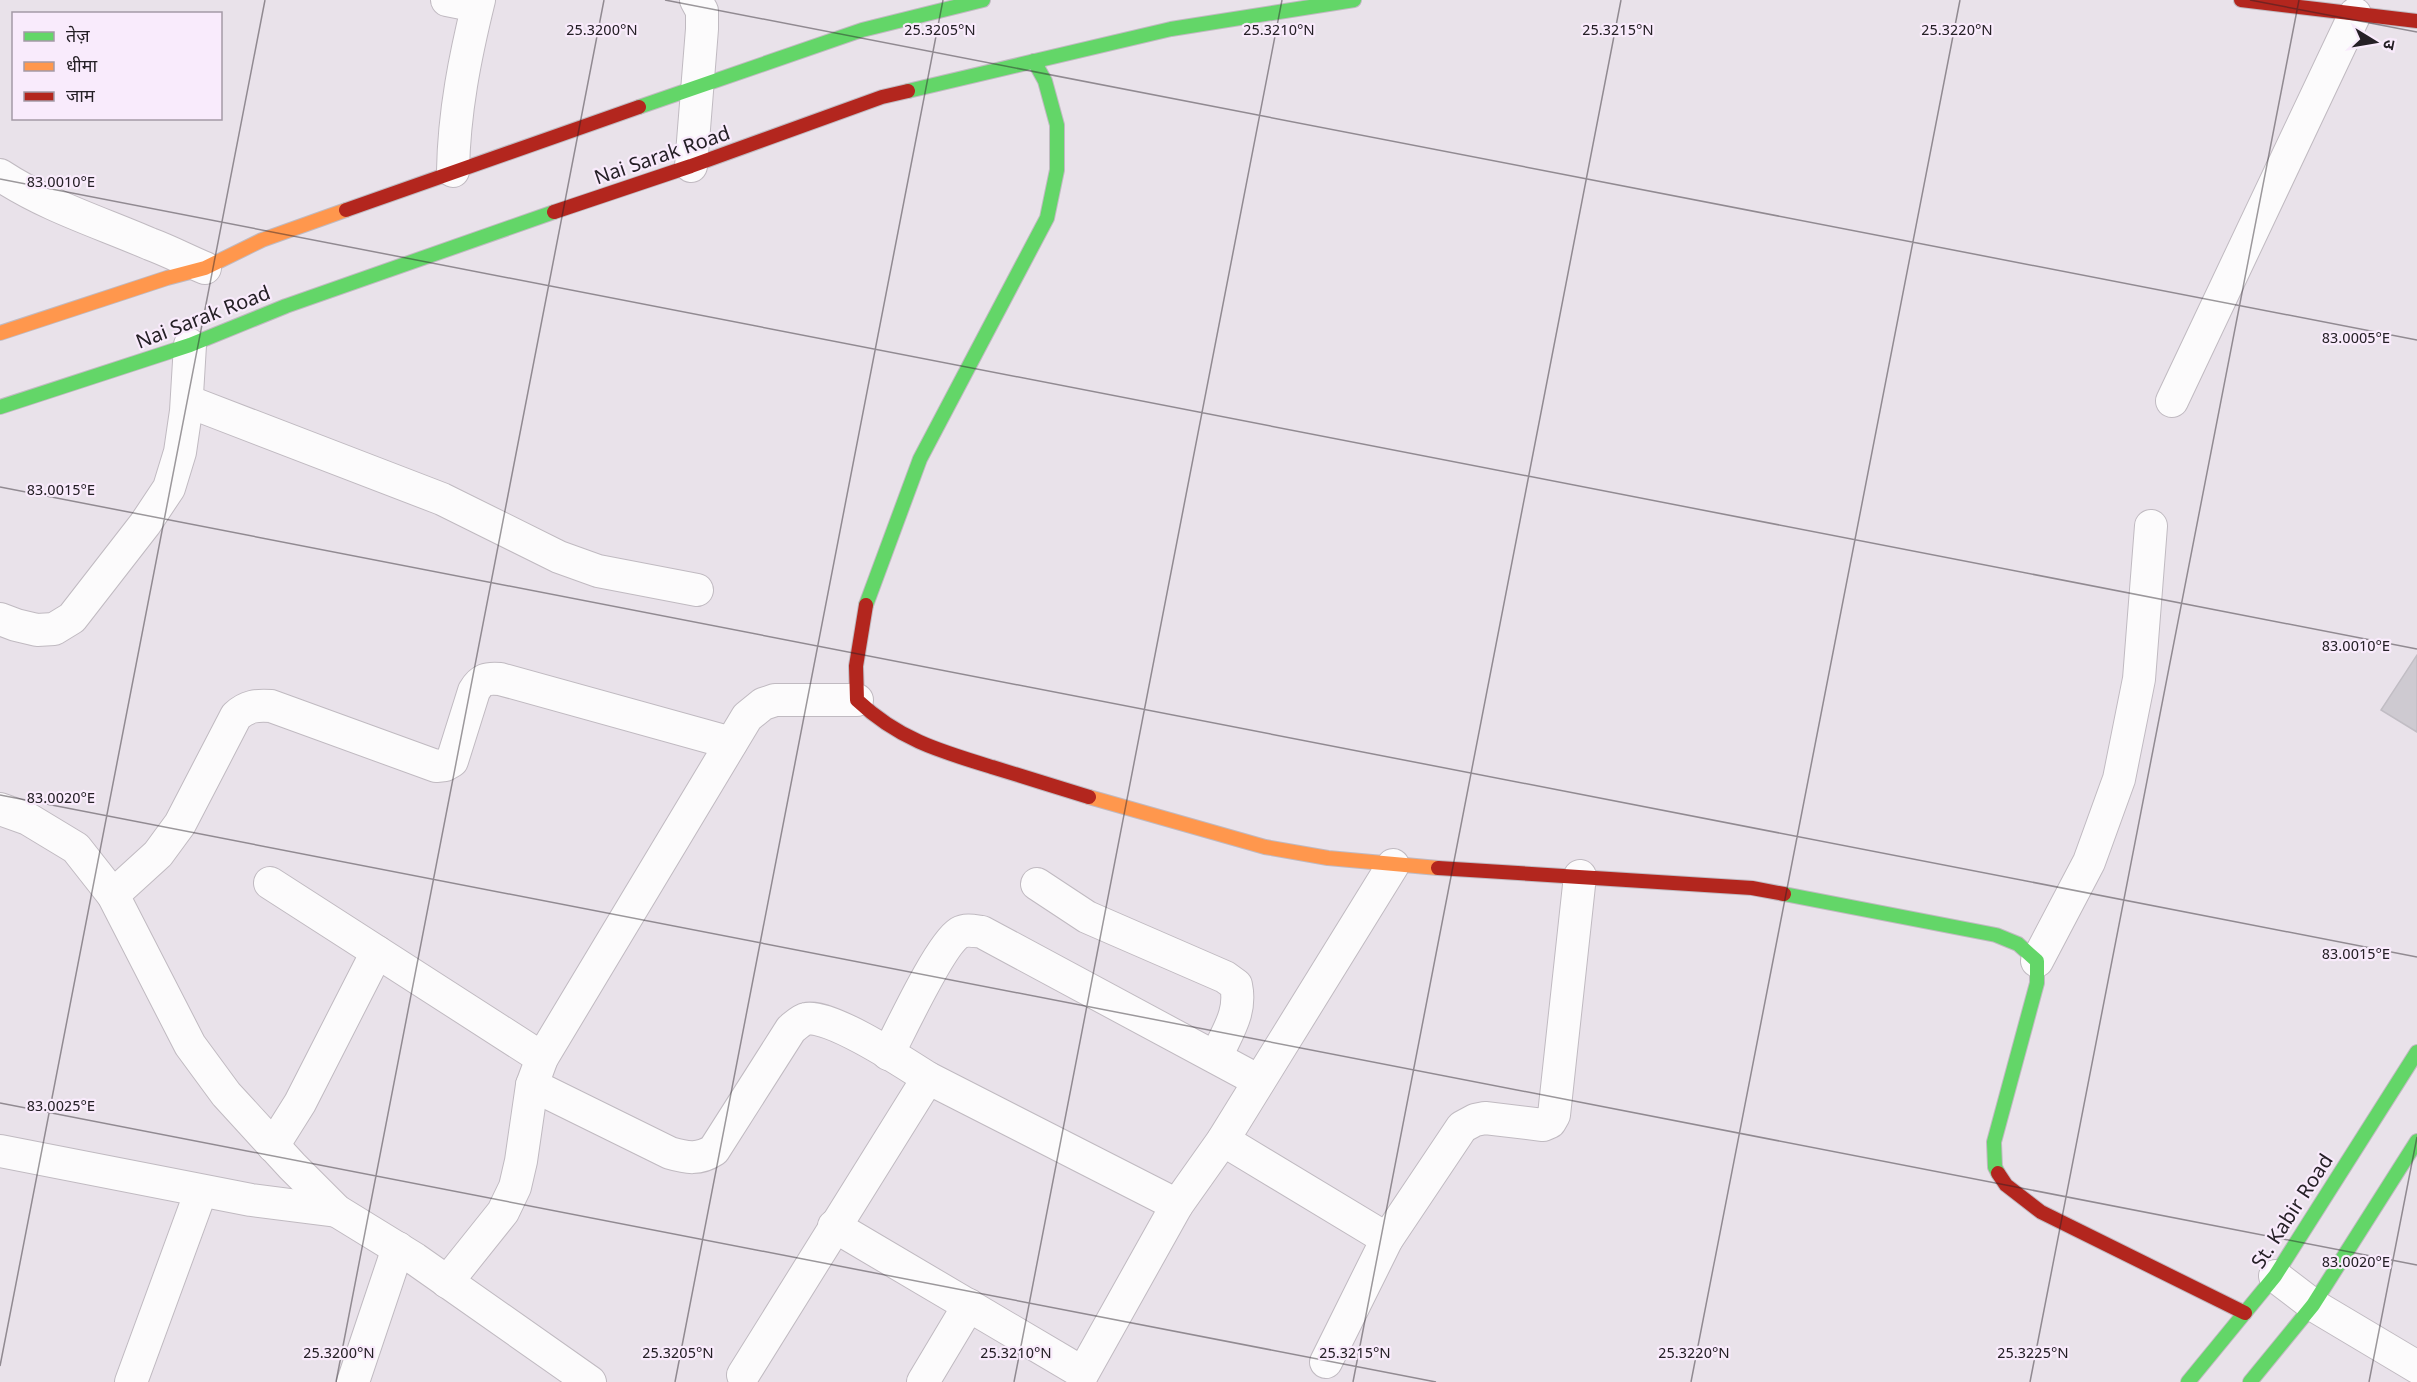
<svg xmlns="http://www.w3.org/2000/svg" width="2417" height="1382" font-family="Georgia,'Noto Sans Devanagari',serif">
	<rect width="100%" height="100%" fill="#e9e2ea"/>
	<!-- building -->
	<path fill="#cecad1" stroke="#c1bdc4" stroke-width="1.5" d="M2417 655V732L2381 710Z"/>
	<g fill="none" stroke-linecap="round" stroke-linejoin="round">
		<defs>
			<g id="street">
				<path d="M447 0 477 6"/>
				<path d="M691 166 702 29V11L696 0"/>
				<path d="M453 171C454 112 465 57 479 0"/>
				<path d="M0 175C47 206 99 222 150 244 169 251 186 260 205 268"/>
				<path d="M187 401 442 499 559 557 598 571 697 590"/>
				<path d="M2172 401 2355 14"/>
				<path d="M0 619 16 625 37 630 54 629 72 618 145 524 169 488 180 452 186 411 190 345"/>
				<path d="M0 809 28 819 76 848 113 895 190 1045 226 1094 292 1166 337 1211 415 1259 590 1382"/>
				<path d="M270 883 542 1058"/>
				<path d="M1037 884 1087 917 1225 977 1236 985C1242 1013 1227 1032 1216 1057"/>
				<path d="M113 895 158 854 180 824 236 716C247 706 256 705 271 706L436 766 445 765 452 761 474 691C481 679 487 678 500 679L731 743"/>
				<path d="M2037 961 2089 862 2119 779 2139 679 2151 526"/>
				<path d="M888 1054C901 1029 940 945 959 933 966 929 974 931 982 932L1259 1081"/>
				<path d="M532 1085 670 1153C687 1158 699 1160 714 1150L791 1029C795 1026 801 1020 806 1019 829 1013 906 1064 928 1078"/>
				<path d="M1223 1140 1387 1239"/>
				<path d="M273 1146 300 1103 377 952"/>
				<path d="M0 1151 251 1200 337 1211"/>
				<path d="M834 1226 1083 1373 1177 1205"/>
				<path d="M2275 1276 2313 1305 2417 1367"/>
				<path d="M447 1282 503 1212 515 1187 521 1161 532 1085 542 1058 747 717 763 704 775 700H857"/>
				<path d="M1326 1362 1387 1239 1462 1127 1475 1120 1485 1118 1543 1125 1550 1122 1554 1115 1580 876"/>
				<path d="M743 1375 928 1078 1177 1205 1223 1140 1393 865"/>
				<path d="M131 1382 201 1191"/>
				<path d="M353 1382 398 1248"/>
				<path d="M923 1382 969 1305"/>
			</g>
			<g id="fast">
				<path d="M908 91 1171 29 1354 0"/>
				<path d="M639 107 862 30 983 0"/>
				<path d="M0 407 190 345 286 306 554 212"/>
				<path d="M866 605 920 459 1047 218 1057 170V125L1045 81 1034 61"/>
				<path d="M1784 894 1996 935 2018 944 2037 961V983L1994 1142 1995 1167 1998 1173"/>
				<path d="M2188 1382 2275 1276 2417 1052"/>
				<path d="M2250 1382 2313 1305 2417 1141"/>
			</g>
			<g id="slow">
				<path d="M0 333 167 278 205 268 262 240 346 210"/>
				<path d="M1089 797 1265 847 1328 858 1438 868"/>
			</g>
			<g id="jam">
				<path d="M2241 0 2417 21"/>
				<path d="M346 210 639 107"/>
				<path d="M554 212 691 166 882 97 908 91"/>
				<path d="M866 605 856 666 857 700C898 739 939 751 992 767 1024 777 1057 787 1089 797"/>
				<path d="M1438 868 1752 888 1784 894"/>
				<path d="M1998 1173 2006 1185 2041 1212 2245 1313"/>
			</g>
		</defs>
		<!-- street casing -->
		<use href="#street" stroke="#c0bac1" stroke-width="34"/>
		<!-- fast casing -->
		<use href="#fast" stroke="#c0bac1" stroke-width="16"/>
		<!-- slow casing -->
		<use href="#slow" stroke="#c0bac1" stroke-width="16"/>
		<!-- jam casing -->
		<use href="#jam" stroke="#c0bac1" stroke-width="16"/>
		<!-- street -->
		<use href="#street" stroke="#fcfbfc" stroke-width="32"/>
		<!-- fast -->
		<use href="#fast" stroke="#63d668" stroke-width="14"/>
		<!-- slow -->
		<use href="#slow" stroke="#ff974d" stroke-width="14"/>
		<!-- jam -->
		<use href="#jam" stroke="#b3261e" stroke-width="14"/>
	</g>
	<!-- ticks -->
	<path fill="none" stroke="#252026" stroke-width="1.5" stroke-opacity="0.45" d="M665 0 2417 340M2250 0 2417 32M0 179 2417 649M0 487 2417 957M0 795 2417 1265M0 1103 1436 1382M0 1366 265 0M336 1382 604 0M675 1382 943 0M1014 1382 1282 0M1353 1382 1621 0M1691 1382 1960 0M2030 1382 2299 0M2369 1382 2417 1137"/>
	<g text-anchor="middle" stroke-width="4.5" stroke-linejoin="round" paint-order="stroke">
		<!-- street labels -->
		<g font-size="20" fill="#252026" stroke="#f9ebfc">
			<text transform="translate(662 155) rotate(-19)" y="7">Nai Sarak Road</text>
			<text transform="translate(203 317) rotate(-21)" y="7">Nai Sarak Road</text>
			<text transform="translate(2292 1211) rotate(-57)" y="7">St. Kabir Road</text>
		</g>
	</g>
	<g font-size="15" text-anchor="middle" fill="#252026" stroke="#f9ebfc" stroke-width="4.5" stroke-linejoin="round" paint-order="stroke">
		<text x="602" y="35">25.3200°N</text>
		<text x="940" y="35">25.3205°N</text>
		<text x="1279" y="35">25.3210°N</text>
		<text x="1618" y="35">25.3215°N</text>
		<text x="1957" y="35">25.3220°N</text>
		<text x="61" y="187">83.0010°E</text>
		<text x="2356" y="343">83.0005°E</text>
		<text x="61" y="495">83.0015°E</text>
		<text x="2356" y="651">83.0010°E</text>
		<text x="61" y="803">83.0020°E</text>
		<text x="2356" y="959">83.0015°E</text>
		<text x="61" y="1111">83.0025°E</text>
		<text x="2356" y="1267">83.0020°E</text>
		<text x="339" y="1358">25.3200°N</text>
		<text x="678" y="1358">25.3205°N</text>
		<text x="1016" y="1358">25.3210°N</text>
		<text x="1355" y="1358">25.3215°N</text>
		<text x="1694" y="1358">25.3220°N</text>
		<text x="2033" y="1358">25.3225°N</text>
	</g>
	<!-- legend -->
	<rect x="12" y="12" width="210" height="108" fill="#f9ebfc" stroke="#a49aa6" stroke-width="1.5"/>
	<rect x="24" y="32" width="30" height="9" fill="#63d668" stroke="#a49aa6" stroke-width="1.5"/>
	<text x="66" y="42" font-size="18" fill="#252026">तेज़</text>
	<rect x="24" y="62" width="30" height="9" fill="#ff974d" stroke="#a49aa6" stroke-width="1.5"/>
	<text x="66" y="72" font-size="18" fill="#252026">धीमा</text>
	<rect x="24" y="92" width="30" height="9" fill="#b3261e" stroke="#a49aa6" stroke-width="1.5"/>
	<text x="66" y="102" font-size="18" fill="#252026">जाम</text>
	<!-- north arrow -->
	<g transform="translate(2375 42) rotate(101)" stroke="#f9ebfc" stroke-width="4.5" paint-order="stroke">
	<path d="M0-4.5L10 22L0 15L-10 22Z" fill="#252026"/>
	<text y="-9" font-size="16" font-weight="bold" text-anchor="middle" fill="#252026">उ</text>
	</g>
</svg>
